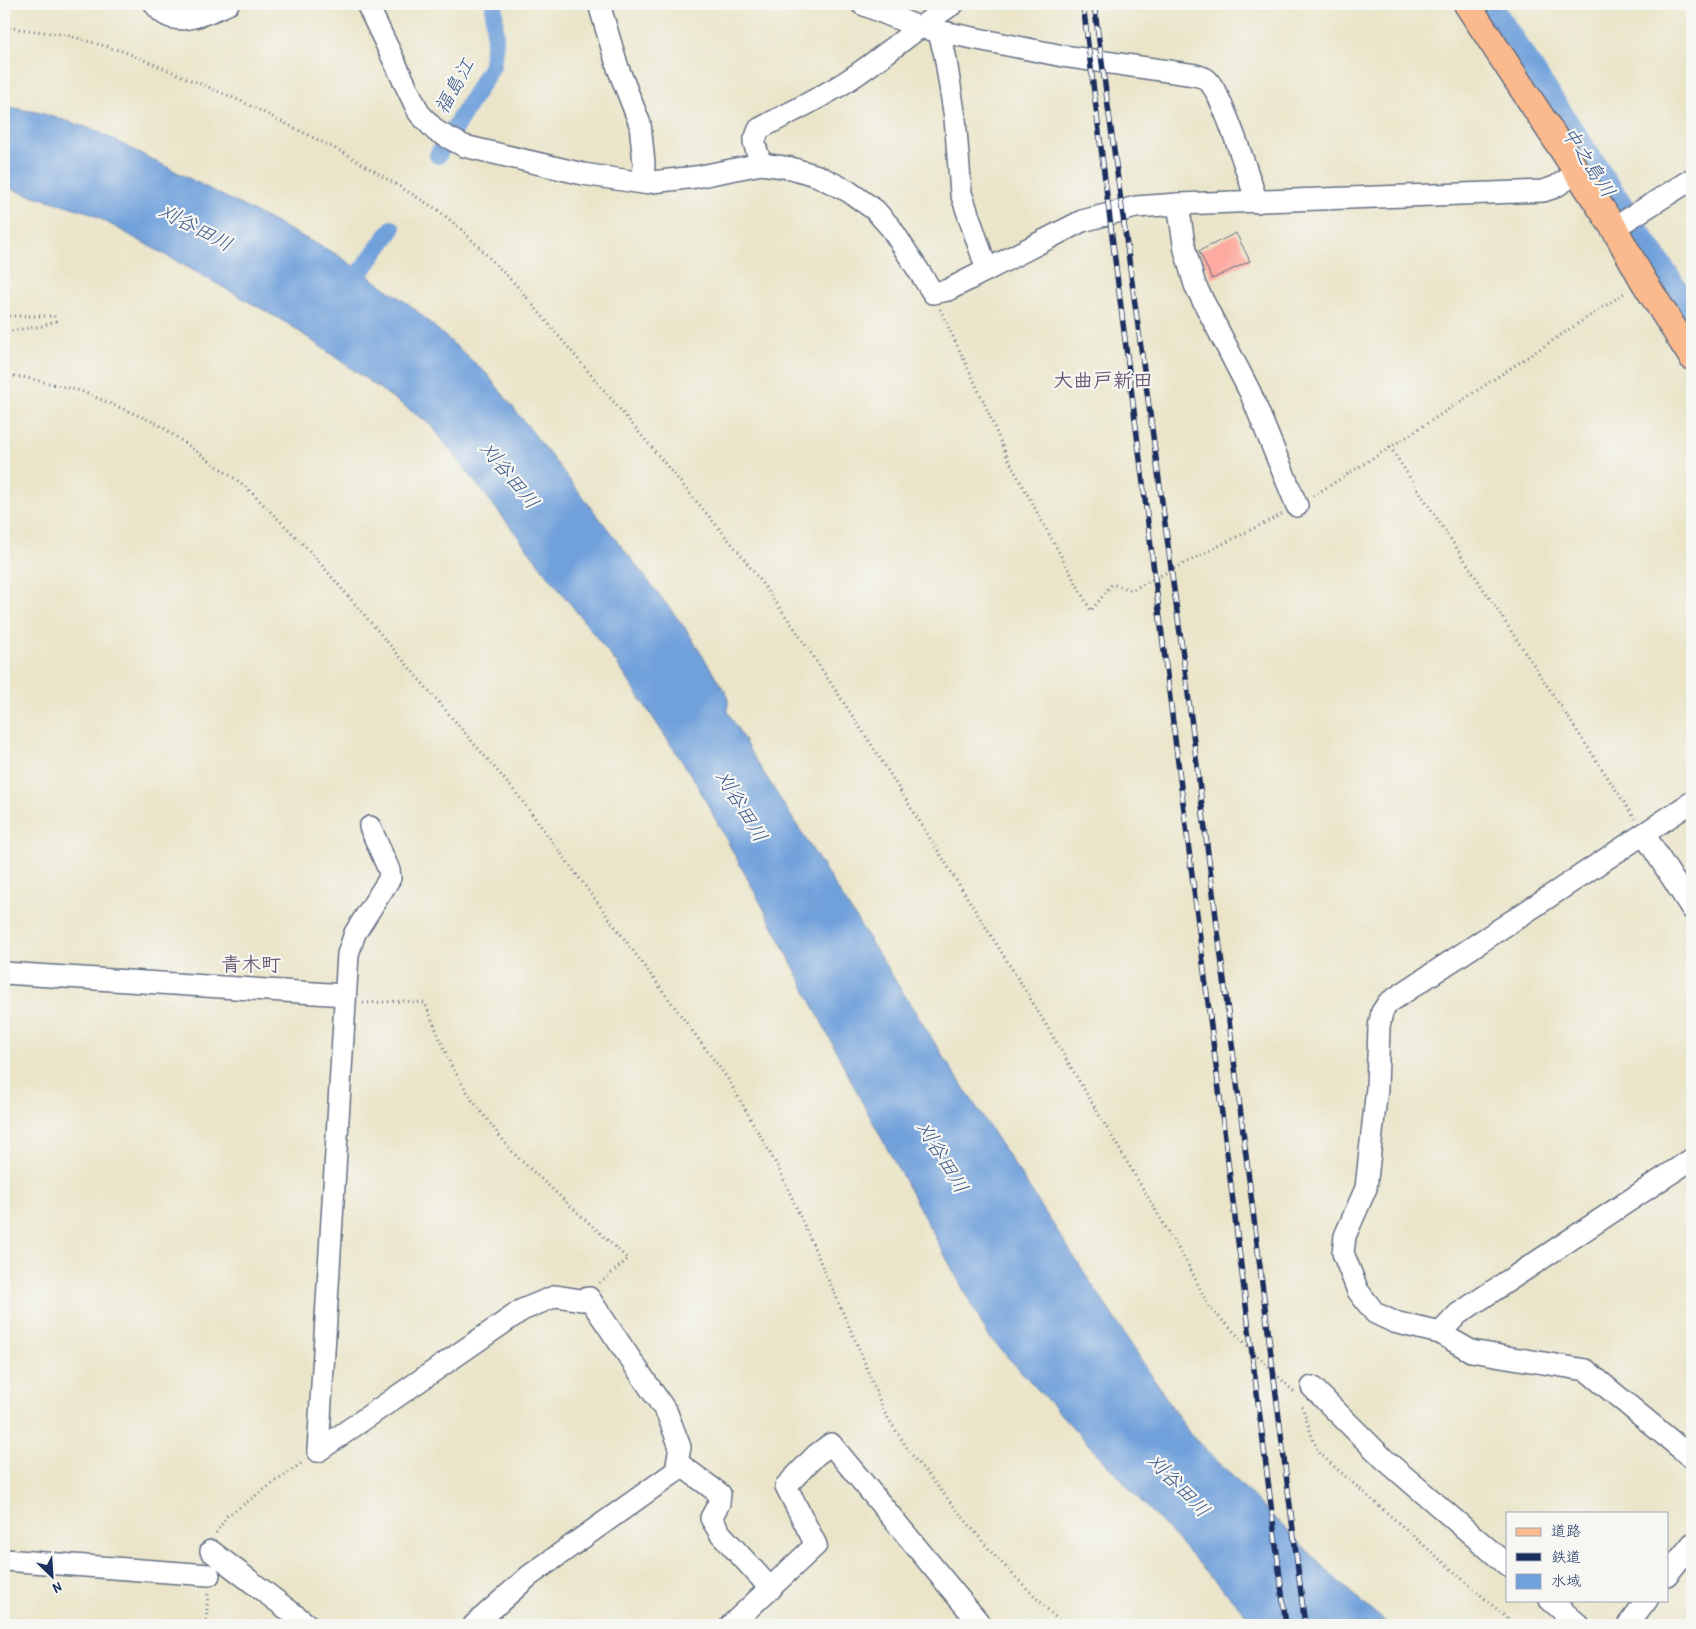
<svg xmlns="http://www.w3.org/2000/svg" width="1696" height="1629" font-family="'Patrick Hand','Klee One',sans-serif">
	<rect width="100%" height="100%" fill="#f6f6f2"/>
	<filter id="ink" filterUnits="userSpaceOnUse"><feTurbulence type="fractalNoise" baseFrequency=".02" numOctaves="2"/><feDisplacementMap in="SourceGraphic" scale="10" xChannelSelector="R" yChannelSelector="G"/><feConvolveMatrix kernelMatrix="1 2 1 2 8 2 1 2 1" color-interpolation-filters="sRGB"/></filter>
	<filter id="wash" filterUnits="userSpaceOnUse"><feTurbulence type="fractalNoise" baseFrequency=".0096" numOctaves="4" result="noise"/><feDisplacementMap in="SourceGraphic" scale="20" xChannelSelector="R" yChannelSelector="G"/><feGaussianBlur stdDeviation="1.12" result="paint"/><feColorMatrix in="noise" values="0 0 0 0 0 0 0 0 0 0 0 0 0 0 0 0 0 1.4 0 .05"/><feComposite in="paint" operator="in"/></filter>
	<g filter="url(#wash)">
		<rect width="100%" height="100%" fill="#eae5c9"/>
		<!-- water -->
		<path fill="#71a1db" stroke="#46689c" d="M4 106 41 113 95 130 336 254 410 305 487 374 685 628 728 696V712L753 756 945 1059 1189 1433 1342 1585 1389 1625H1256L989 1337 861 1100 774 928 695 781 618 665 431 425 290 325 205 277 88 212 4 187Z"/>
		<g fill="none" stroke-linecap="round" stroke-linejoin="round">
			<!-- canal -->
			<g stroke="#71a1db" stroke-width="18">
				<path d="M438 155 492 66 495 40 494 4"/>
				<path d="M348 289 392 229"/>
			</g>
			<!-- river -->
			<path stroke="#71a1db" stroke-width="31" d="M1485 4 1692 320"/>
		</g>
		<g id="blocks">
			<!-- building -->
			<path fill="#fdaba0" d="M1236 233 1250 261 1212 279 1199 251Z"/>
		</g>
	</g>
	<g filter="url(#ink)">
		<use href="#blocks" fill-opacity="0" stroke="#636f83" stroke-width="1"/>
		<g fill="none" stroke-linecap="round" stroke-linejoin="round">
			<defs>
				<g id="minor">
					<path d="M155 4C173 32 206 13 228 4"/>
					<path d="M367 4 419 113 436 131 464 146 583 174 643 183 696 177 761 164 791 168 818 176 848 191 875 210 891 228 933 293 948 290 1082 221 1136 207 1178 204 1543 191 1555 187 1577 173"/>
					<path d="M599 4 618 68 640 124 644 163 643 183"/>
					<path d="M862 4 918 27 1063 56 1195 75C1198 76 1203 77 1206 79 1221 89 1250 181 1257 202"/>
					<path d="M938 30 945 55 955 118 961 193 987 270"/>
					<path d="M761 164 754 142 759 129C789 113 819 99 847 81 884 57 916 28 953 4"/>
					<path d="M1178 204 1185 250 1195 285 1250 392 1297 506"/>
					<path d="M1614 228 1692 179"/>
					<path d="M1692 802 1388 1003 1382 1012 1379 1027 1377 1088 1366 1188 1345 1236 1343 1253 1358 1291 1375 1313 1394 1322 1440 1333 1471 1351 1586 1370 1692 1458"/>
					<path d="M1644 834 1692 909"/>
					<path d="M4 973 345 995"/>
					<path d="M1440 1333 1458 1314 1692 1159"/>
					<path d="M1312 1387 1384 1459 1507 1565"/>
					<path d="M318 1451 522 1310 556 1296 581 1300 589 1298 667 1413 680 1447 677 1464 679 1469 529 1576 474 1625"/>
					<path d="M318 1451 348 954 355 933 390 878 389 870 370 827"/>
					<path d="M678 1463 720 1494 719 1503 711 1518 720 1533 771 1589"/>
					<path d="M211 1551 308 1625"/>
					<path d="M4 1560 209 1575"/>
					<path d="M1667 1575 1692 1544"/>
					<path d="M1550 1600 1579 1625"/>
					<path d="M731 1625 816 1545 786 1486 816 1455 831 1444 981 1625"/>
					<path d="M1628 1625 1647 1600"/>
				</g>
				<path id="major" d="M1467 4 1614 228 1643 280 1692 357"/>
			</defs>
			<!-- minor casing -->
			<use href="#minor" stroke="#636f83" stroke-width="24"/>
			<!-- major casing -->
			<use href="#major" stroke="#636f83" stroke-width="29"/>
			<!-- path -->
			<g stroke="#636f83" stroke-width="3" stroke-dasharray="1 4" stroke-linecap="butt">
				<path d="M4 27 67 35 125 52 241 101 346 154 438 210 461 229 517 286 742 556 795 629 871 744 1027 993 1191 1270 1209 1307 1294 1392"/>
				<path d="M940 309 983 400 1007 457 1091 611 1112 584 1132 590 1282 514"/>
				<path d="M4 316H54L56 321 42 326 4 332"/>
				<path d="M4 375 23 377 81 391 158 424 245 486 308 549 517 794 728 1079 779 1169 860 1351 884 1412 911 1454 993 1554 1063 1625"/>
				<path d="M1390 447 1635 819"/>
				<path d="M1313 496 1408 436 1626 292"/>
				<path d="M4 544V553"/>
				<path d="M363 1003 403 1001 425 1003 451 1065 472 1100 513 1153 628 1259 599 1284"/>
				<path d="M1302 1406 1313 1440 1321 1455 1515 1625"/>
				<path d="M216 1533 227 1516 303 1462"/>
				<path d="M206 1625 208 1593"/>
			</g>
			<!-- minor -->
			<use href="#minor" stroke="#fff" stroke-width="21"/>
			<!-- major -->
			<use href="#major" stroke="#fbba8d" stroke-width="26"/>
			<defs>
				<g id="rail">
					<path d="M1083 4 1286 1625"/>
					<path d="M1094 4 1185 670 1305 1625"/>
				</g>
			</defs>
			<!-- rail casing -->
			<use href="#rail" stroke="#1b2f5e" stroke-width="5.5"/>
			<!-- rail -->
			<use href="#rail" stroke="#f6f6f2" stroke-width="4" stroke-dasharray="11" stroke-linecap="butt"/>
		</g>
	</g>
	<g text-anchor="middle" stroke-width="4.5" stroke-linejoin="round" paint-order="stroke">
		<!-- water labels -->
		<g font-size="20" font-style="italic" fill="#39578a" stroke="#f6f6f2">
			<text transform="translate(454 86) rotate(-61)" y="7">福島江</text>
			<text transform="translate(1589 162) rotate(57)" y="7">中之島川</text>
			<text transform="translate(196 227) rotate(28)" y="7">刈谷田川</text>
			<text transform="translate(510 475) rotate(51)" y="7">刈谷田川</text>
			<text transform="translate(742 806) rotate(59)" y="7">刈谷田川</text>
			<text transform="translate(943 1157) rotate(59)" y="7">刈谷田川</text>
			<text transform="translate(1179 1485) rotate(46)" y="7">刈谷田川</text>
		</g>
		<!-- neighbourhood labels -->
		<g font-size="20" font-weight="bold" fill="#6a5a75" stroke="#f6f6f2">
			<text x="1103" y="387">大曲戸新田</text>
			<text x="251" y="971">青木町</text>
		</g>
	</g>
	<!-- margin -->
	<rect width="1696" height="1629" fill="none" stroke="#f6f6f2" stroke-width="20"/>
	<!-- legend -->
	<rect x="1506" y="1512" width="162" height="90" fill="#f6f6f2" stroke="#9ea6b7"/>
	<rect x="1516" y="1528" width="25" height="8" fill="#fbba8d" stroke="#9ea6b7"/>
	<text x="1551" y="1536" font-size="15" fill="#1b2f5e">道路</text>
	<rect x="1516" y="1553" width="25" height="8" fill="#1b2f5e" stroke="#9ea6b7"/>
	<text x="1551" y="1562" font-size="15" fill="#1b2f5e">鉄道</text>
	<rect x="1516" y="1574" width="25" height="15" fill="#71a1db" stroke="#9ea6b7"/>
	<text x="1551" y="1586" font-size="15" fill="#1b2f5e">水域</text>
	<!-- north arrow -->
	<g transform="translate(52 1576) rotate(155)" stroke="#f6f6f2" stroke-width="4" paint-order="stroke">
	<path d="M0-4L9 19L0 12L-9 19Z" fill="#1b2f5e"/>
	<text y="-8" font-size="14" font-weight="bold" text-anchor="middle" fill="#1b2f5e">N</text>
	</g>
</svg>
